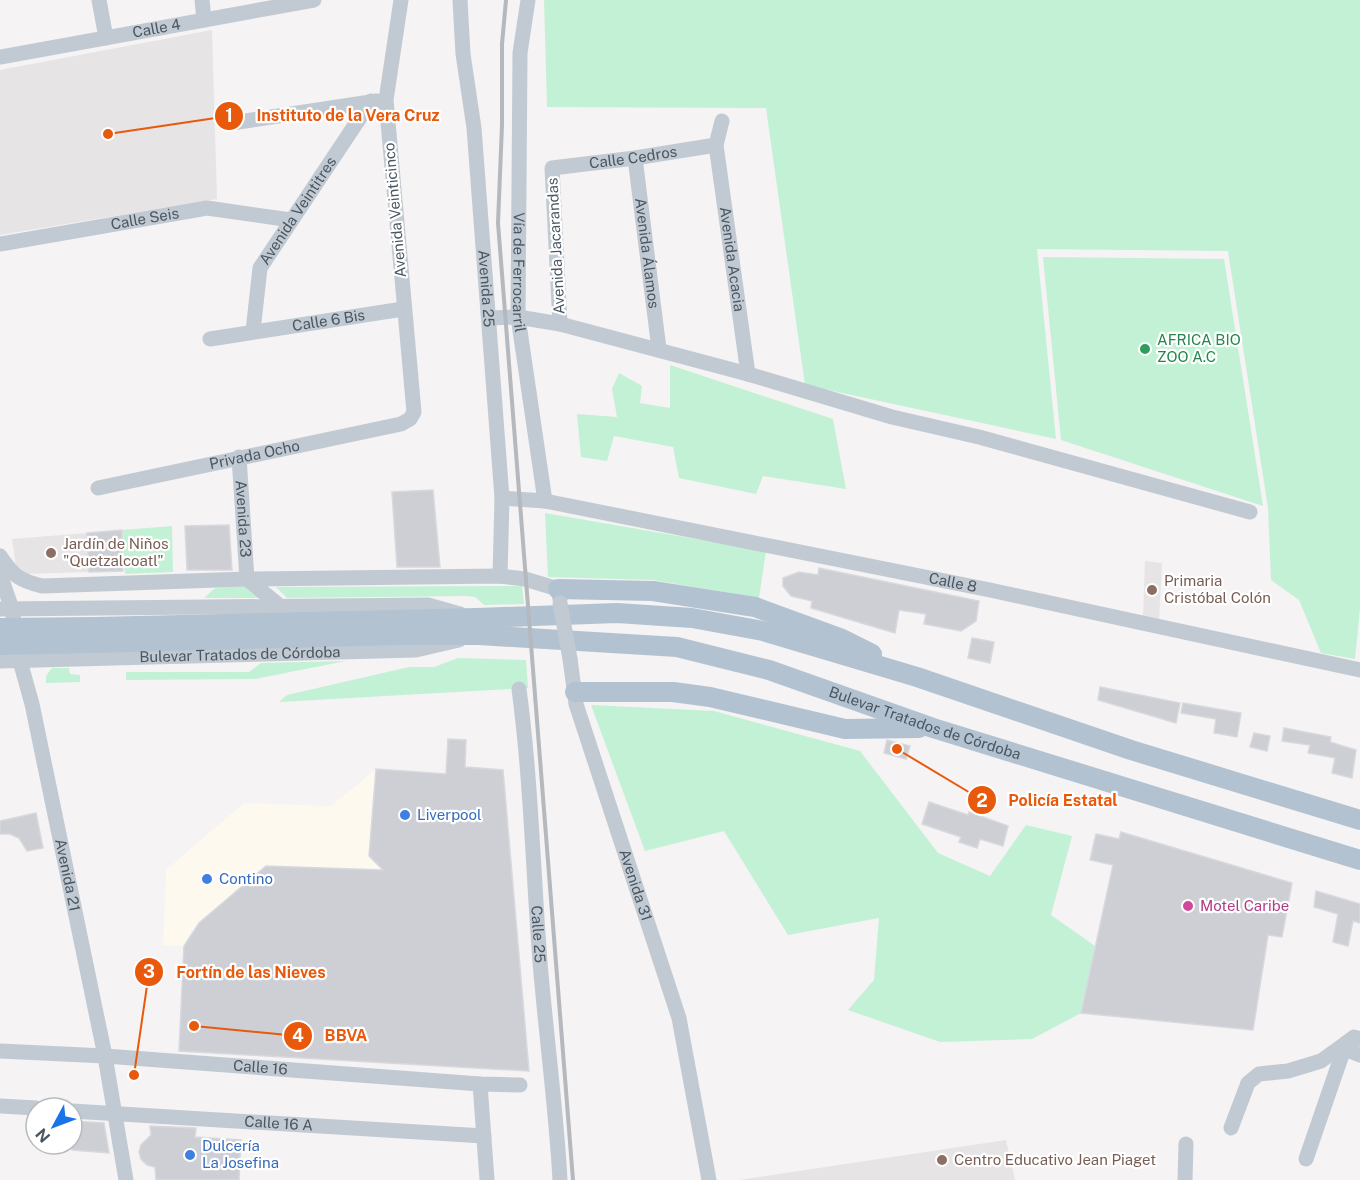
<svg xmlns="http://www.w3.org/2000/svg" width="1360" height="1180" font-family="'Public Sans',sans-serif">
	<rect width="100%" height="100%" fill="#f5f3f3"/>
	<!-- commercial -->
	<path fill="#fdf9ef" d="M376 769 369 855 383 870 266 866 199 923 184 946 163 945 166 870 244 803 331 806Z"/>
	<!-- education -->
	<g fill="#e6e4e5">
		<path d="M212 30 217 199 0 235V70Z"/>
		<path d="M87 533 89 572 23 574 16 567 12 539Z"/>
		<path d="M1145 561 1162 563 1159 620 1143 617Z"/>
		<path d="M1006 1140 1015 1180H739Z"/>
	</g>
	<!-- green -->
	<g fill="#c3f1d5">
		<path d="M544 0H1360V609L1355 659 1321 653 1299 600 1271 580 1268 508 1228 251 1037 249 1056 439 805 385 766 108 547 107Z"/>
		<path d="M1043 257 1224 259 1263 506 1061 440Z"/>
		<path d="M670 365 833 419 846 489 763 476 756 494 679 478 673 447 614 436 607 461 581 457 577 414 617 417 612 389 619 373 642 386 640 403 670 408Z"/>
		<path d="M545 513 766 551 759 598 653 580 548 577Z"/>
		<path d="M172 526 173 572 125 574 123 530Z"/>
		<path d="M248 586 262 598H204L215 588Z"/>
		<path d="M522 586 524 604 484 605 475 597 466 596 287 598 276 587Z"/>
		<path d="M458 658 526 660 528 688 279 702 287 695 409 667H434Z"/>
		<path d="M346 661 255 679 126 680V672H249L261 663Z"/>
		<path d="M52 668H69L70 674 80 675V682L46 683V676Z"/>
		<path d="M591 705 714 711 860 751 938 853 990 876 1026 825 1072 836 1051 915 1095 946 1081 1013 1032 1039 940 1042 848 1010 874 980 879 918 788 935 724 831 645 851Z"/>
	</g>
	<!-- building -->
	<g fill="#cdcfd5" stroke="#d7d9de" stroke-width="1.5">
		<path d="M433 490 440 567H397L392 492Z"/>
		<path d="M229 525 232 570H187L185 526Z"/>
		<path d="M122 530 123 571 89 572 87 533Z"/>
		<path d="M819 568 979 601 976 621 961 631 924 624 926 614 899 610 895 633 811 608 812 601 791 596 783 586V578L799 572 818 575Z"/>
		<path d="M972 638 994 642 990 663 968 658Z"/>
		<path d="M1100 687 1180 703 1176 723 1098 700Z"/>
		<path d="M1183 703 1241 713 1237 737 1214 733 1216 719 1181 713Z"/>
		<path d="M1284 728 1331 737 1330 742 1356 750 1352 778 1332 773 1335 758 1308 753 1310 745 1282 741Z"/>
		<path d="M1254 733 1270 736 1267 751 1250 747Z"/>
		<path d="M448 739 466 740 465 767 503 770 529 1071 179 1051 184 946 199 923 266 866 383 870 369 856 376 769 446 774Z"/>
		<path d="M887 740 910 746 906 759 884 753Z"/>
		<path d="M929 802 968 815 969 812 1008 826 1003 846 980 839 977 848 959 842 961 837 922 824Z"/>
		<path d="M36 813 43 848 27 851 19 838 10 834H0V821Z"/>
		<path d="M1121 832 1292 883 1282 937 1268 935 1253 1030 1081 1013 1113 865 1090 860 1096 834 1119 839Z"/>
		<path d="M1316 891 1360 904V923L1353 921 1348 946 1333 942 1338 914 1314 907Z"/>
		<path d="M72 1121 104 1123 109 1153 72 1150Z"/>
		<path d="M150 1126 196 1128 195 1137 241 1140 239 1180H156L155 1167 147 1165 141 1159 139 1152 141 1145 151 1135Z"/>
	</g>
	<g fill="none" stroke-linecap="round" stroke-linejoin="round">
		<!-- minor -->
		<g stroke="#c1cad2" stroke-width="15">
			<path d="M99 0 106 38"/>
			<path d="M202 0 204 20"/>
			<path id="s1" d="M460 0 463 54 474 128 502 498 500 576"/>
			<path id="s2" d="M528 0 520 53 518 317 545 501"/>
			<path id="s3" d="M0 57 314 0"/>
			<path id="s4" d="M722 121 716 145 748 374"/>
			<path d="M232 123 377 101"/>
			<path id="s5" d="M635 158 659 349"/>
			<path id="s6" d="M0 244 207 208 291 220"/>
			<path d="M489 318 518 317 560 324 748 374 892 417 979 437 1250 512"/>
			<path id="s7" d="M560 324 552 168 635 158 716 145"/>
			<path id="s8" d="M253 331 260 268 371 101"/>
			<path id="s9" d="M210 339 403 309"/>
			<path id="s10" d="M239 457 247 579"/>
			<path id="s11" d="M98 488 401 424 410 419 414 412 386 100 401 0"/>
			<path id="s12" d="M502 498 545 501 990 590 1360 670"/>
			<path d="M0 556C14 576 18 580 42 586L247 579 500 576 525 579 558 589 560 599"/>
			<path id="s13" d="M0 574 12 609 20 661 32 704 105 1056 126 1180"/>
			<path d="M247 579 280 606"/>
			<path d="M0 609 428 605 460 614"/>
			<path id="s14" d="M570 659 576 704 679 1018 709 1180"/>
			<path id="s15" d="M0 661 416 650 459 640"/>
			<path id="s16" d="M519 689C531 779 533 871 540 962 546 1035 556 1107 560 1180"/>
			<path d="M1360 1039 1354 1037 1346 1043 1350 1051 1360 1055"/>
			<path id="s17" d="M0 1051 105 1056 480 1084 520 1085"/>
			<path d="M480 1084 487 1180"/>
			<path d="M0 1106 36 1108"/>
			<path id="s18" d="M72 1111 484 1136"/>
			<path d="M1231 1128 1248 1083 1259 1074 1288 1071 1321 1061 1346 1043"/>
			<path d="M1306 1159 1346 1043"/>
			<path d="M1185 1180 1186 1144"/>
		</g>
		<!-- major -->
		<g stroke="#b3c2d1" stroke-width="20">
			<path d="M558 589 653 591 755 607 842 639 872 654"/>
			<path d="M94 627 477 618 617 613 692 618 763 631 917 677 1131 750 1360 820"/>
			<path id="s19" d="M95 643 401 635H479L677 647 769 670 933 728 1360 860"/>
			<path d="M575 692H673L710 697 845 729 919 728"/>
		</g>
		<!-- rail -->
		<path stroke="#b5b8bd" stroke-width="4" d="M506 0 502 44V125L498 223 573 1180"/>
		<!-- minor-bridge -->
		<path stroke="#c1cad2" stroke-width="15" d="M560 603 570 659"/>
		<!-- major-bridge -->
		<g stroke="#b3c2d1" stroke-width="20">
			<path d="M0 628 94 627"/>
			<path d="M0 645 95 643"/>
		</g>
	</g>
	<!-- markers -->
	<circle fill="#2e9e5b" stroke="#fff" stroke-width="2" cx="1145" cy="349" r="6"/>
	<g fill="#8d6e63" stroke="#fff" stroke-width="2">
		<circle cx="51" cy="553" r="6"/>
		<circle cx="1152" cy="590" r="6"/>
		<circle cx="942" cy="1160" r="6"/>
	</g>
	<g fill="#3f7fe0" stroke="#fff" stroke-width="2">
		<circle cx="405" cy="815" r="6"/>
		<circle cx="207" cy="879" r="6"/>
		<circle cx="190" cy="1155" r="6"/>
	</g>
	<circle fill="#d1479c" stroke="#fff" stroke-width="2" cx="1188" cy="906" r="6"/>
	<g text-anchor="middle" stroke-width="4.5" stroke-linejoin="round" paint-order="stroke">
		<!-- street labels -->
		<g font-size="15" fill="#4a5661" stroke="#fff">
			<text dy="5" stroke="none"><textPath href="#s3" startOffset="159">Calle 4</textPath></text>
			<text dy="5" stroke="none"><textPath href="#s7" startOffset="238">Calle Cedros</textPath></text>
			<text transform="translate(395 210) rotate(-95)" y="5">Avenida Veinticinco</text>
			<text dy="5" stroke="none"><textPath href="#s8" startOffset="132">Avenida Veintitres</textPath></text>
			<text dy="5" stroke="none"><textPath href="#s6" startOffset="147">Calle Seis</textPath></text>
			<text transform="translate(556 246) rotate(-93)" y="5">Avenida Jacarandas</text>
			<text dy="5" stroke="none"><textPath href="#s5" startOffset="96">Avenida Álamos</textPath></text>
			<text dy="5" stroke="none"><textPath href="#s4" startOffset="140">Avenida Acacia</textPath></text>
			<text dy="5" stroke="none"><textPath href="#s2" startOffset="273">Vía de Ferrocarril</textPath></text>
			<text dy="5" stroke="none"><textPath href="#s1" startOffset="290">Avenida 25</textPath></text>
			<text dy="5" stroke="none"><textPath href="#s9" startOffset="120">Calle 6 Bis</textPath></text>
			<text dy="5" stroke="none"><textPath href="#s11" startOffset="160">Privada Ocho</textPath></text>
			<text dy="5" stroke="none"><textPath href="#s10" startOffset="62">Avenida 23</textPath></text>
			<text dy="5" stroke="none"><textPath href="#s12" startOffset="459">Calle 8</textPath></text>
			<text dy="5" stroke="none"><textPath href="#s15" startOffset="240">Bulevar Tratados de Córdoba</textPath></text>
			<text dy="5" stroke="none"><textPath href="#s19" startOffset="842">Bulevar Tratados de Córdoba</textPath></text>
			<text dy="5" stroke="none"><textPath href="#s13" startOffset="309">Avenida 21</textPath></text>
			<text dy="5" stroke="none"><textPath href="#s14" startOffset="236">Avenida 31</textPath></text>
			<text dy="5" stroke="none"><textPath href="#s16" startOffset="246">Calle 25</textPath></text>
			<text dy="5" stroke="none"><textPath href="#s17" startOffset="261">Calle 16</textPath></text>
			<text dy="5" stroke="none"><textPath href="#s18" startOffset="207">Calle 16 A</textPath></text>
		</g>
		<!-- leisure labels -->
		<g font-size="15" fill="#27864d" stroke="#fff" text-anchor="start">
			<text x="1157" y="345">AFRICA BIO<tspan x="1157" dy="17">ZOO A.C</tspan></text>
		</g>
		<!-- education labels -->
		<g font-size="15" fill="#785e54" stroke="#fff" text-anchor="start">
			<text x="63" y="549">Jardín de Niños<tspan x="63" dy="17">"Quetzalcoatl"</tspan></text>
			<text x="1164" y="586">Primaria<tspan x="1164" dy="17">Cristóbal Colón</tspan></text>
			<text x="954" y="1165">Centro Educativo Jean Piaget</text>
		</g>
		<!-- shop labels -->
		<g font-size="15" fill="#366cbe" stroke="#fff" text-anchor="start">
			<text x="417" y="820">Liverpool</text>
			<text x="219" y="884">Contino</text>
			<text x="202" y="1151">Dulcería<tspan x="202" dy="17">La Josefina</tspan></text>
		</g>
		<!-- hotel labels -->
		<g font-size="15" fill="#b23c85" stroke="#fff" text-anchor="start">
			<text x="1200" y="911">Motel Caribe</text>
		</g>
	</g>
	<!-- callouts -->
	<path fill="none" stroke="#e8590c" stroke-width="2" d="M108 134L229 116M897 749L982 800M134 1075L149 972M194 1026L298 1036"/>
	<g fill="#e8590c" stroke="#fff" stroke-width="2">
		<circle cx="108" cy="134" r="6"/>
		<circle cx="897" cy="749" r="6"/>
		<circle cx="134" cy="1075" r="6"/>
		<circle cx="194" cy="1026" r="6"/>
		<circle cx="229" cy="116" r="15"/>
		<circle cx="982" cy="800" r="15"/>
		<circle cx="149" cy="972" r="15"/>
		<circle cx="298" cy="1036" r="15"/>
	</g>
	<g font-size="18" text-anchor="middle" font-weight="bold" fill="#fff">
		<text x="229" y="122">1</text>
		<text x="982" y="807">2</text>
		<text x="149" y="978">3</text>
		<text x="298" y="1042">4</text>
	</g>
	<g font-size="16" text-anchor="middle" font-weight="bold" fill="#e8590c" stroke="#fff" stroke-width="4.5" stroke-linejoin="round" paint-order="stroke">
		<text x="348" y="121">Instituto de la Vera Cruz</text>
		<text x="1063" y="806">Policía Estatal</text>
		<text x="251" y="978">Fortín de las Nieves</text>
		<text x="346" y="1041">BBVA</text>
	</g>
	<!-- north arrow -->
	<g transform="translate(54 1126) rotate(229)"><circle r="28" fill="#ffffff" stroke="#b7bbc0" stroke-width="1.5"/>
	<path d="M0-4.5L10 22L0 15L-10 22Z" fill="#1a73e8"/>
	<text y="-9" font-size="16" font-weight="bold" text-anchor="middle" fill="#4a5661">N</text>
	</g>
</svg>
